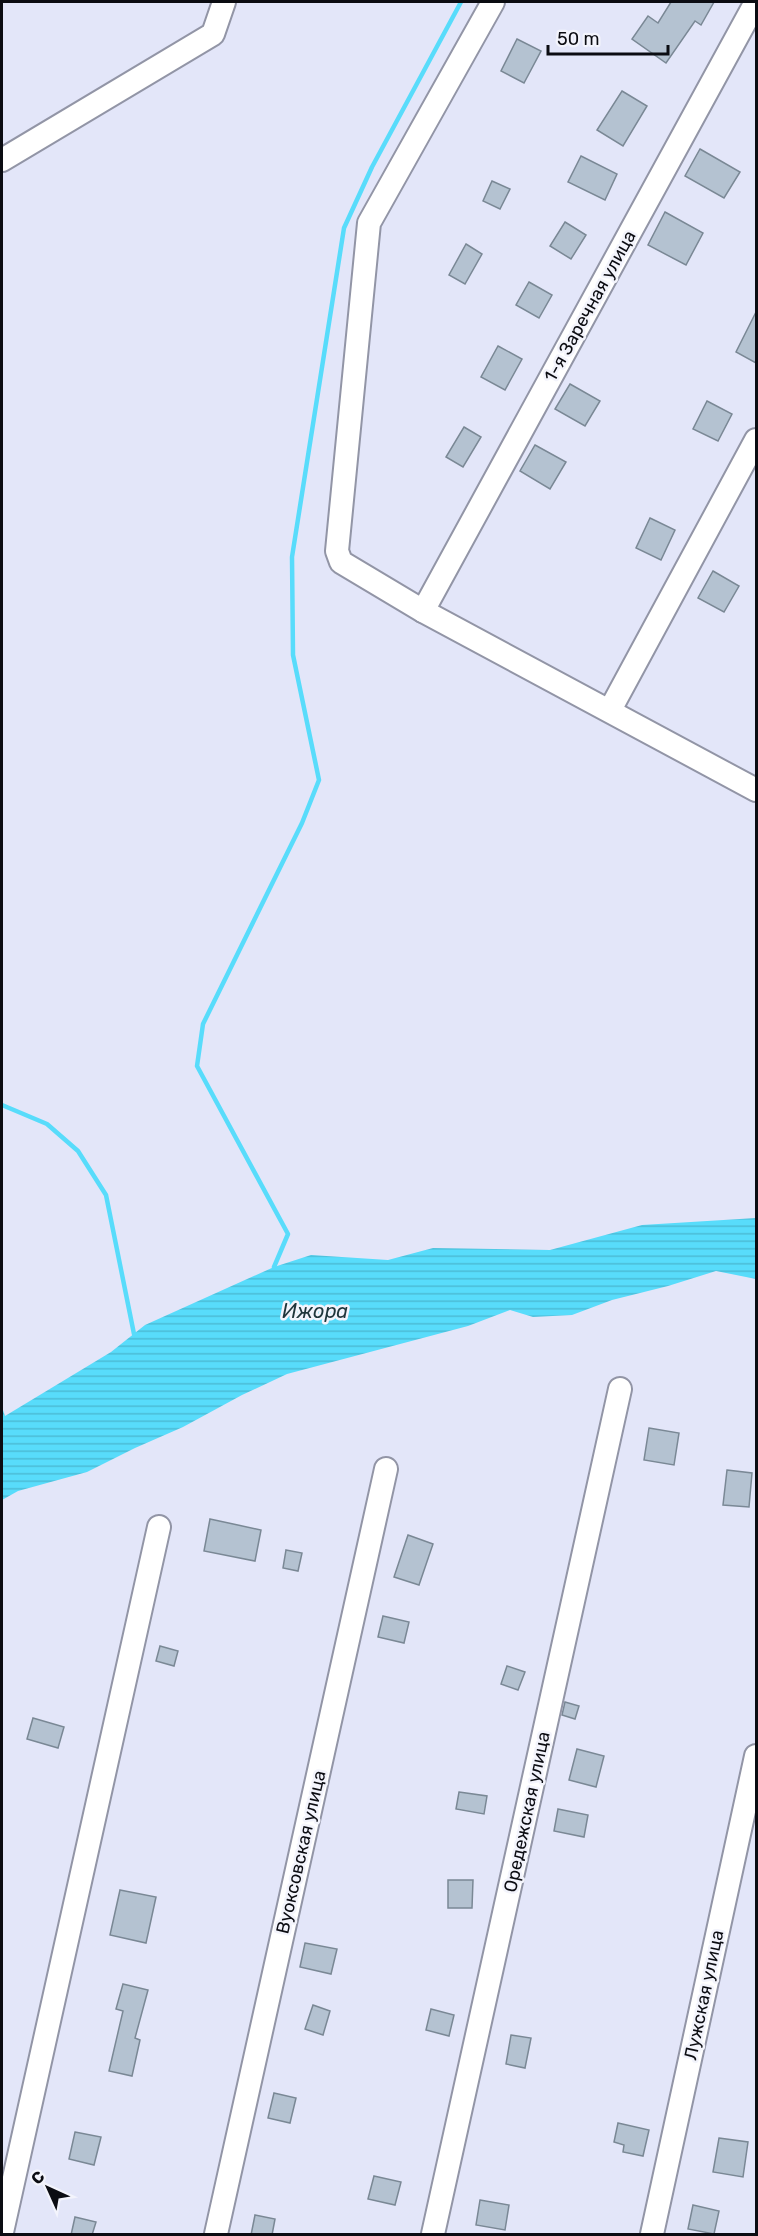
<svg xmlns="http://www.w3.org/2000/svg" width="758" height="2236" font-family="Rubik,sans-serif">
	<defs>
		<pattern id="water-rules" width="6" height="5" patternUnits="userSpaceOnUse" patternTransform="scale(1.5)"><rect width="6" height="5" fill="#58dcfb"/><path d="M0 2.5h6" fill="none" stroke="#4bbcd6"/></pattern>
	</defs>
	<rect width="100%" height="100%" fill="#e3e6f9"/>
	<!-- water -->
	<path fill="url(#water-rules)" d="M756 1218V1279L716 1271 668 1286 612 1300 572 1315 533 1317 510 1310 468 1326 287 1374 242 1395 183 1427 135 1448 87 1472 18 1491 2 1500V1407L5 1416 111 1352 145 1325 274 1267 311 1255 388 1260 433 1248 550 1250 642 1225Z"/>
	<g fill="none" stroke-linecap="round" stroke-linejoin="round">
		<!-- stream -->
		<g stroke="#58dcfb" stroke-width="4.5">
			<path d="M2 1105 47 1124 78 1151 106 1195 134 1334"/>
			<path d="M274 1267 288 1234 197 1066 203 1024 302 823 319 780 293 655 292 557 344 228 372 167 461 2"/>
		</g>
	</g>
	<!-- building -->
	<g fill="#b4c2d1" stroke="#7a8895" stroke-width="1.5">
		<path d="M671 2H714L701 25 695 21 666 63 632 39 648 16 658 23Z"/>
		<path d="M517 39 541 51 524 83 501 71Z"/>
		<path d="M622 91 647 106 623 146 597 130Z"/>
		<path d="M700 149 740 172 724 198 685 176Z"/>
		<path d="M581 156 617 174 605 200 568 182Z"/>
		<path d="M492 181 510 189 500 209 483 201Z"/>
		<path d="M665 212 703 233 686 265 648 245Z"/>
		<path d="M565 222 586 235 571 259 550 246Z"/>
		<path d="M466 244 482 254 465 284 449 275Z"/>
		<path d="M529 282 552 295 539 318 516 305Z"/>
		<path d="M756 312V363L736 352Z"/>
		<path d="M498 346 522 359 505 390 481 377Z"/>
		<path d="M570 384 600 401 585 426 555 409Z"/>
		<path d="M707 401 732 414 718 441 693 429Z"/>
		<path d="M464 427 481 437 463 467 446 457Z"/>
		<path d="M535 445 566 462 550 489 520 471Z"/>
		<path d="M650 518 675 530 661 560 636 548Z"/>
		<path d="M713 571 739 586 724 612 698 598Z"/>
		<path d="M649 1428 679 1433 674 1465 644 1460Z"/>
		<path d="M727 1470 752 1473 749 1507 723 1505Z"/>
		<path d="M210 1519 261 1530 255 1561 204 1551Z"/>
		<path d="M408 1535 433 1544 419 1585 394 1577Z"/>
		<path d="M286 1550 302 1553 298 1571 283 1568Z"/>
		<path d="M383 1616 409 1622 404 1643 378 1637Z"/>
		<path d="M160 1646 178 1651 174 1666 156 1661Z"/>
		<path d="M507 1666 525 1672 518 1690 501 1684Z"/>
		<path d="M565 1702 579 1706 575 1719 562 1715Z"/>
		<path d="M33 1718 64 1727 58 1748 27 1739Z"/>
		<path d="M577 1749 604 1756 596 1787 569 1780Z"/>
		<path d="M459 1792 487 1796 484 1814 456 1809Z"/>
		<path d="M558 1809 588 1815 584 1837 554 1831Z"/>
		<path d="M448 1880H473L472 1908H448Z"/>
		<path d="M120 1890 156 1897 146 1943 110 1935Z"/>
		<path d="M305 1943 337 1949 331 1974 300 1967Z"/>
		<path d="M123 1984 148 1990 135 2038 140 2040 132 2076 109 2071 123 2011 116 2009Z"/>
		<path d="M313 2005 330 2011 323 2035 305 2029Z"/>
		<path d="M431 2009 454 2015 449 2036 426 2030Z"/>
		<path d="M511 2035 531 2038 525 2068 506 2064Z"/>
		<path d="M274 2093 296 2098 290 2123 268 2118Z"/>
		<path d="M618 2123 649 2130 643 2156 623 2152 624 2145 614 2142Z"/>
		<path d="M75 2132 101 2137 94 2165 69 2159Z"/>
		<path d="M719 2138 748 2142 743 2177 713 2172Z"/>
		<path d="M374 2176 401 2182 395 2205 368 2199Z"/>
		<path d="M480 2200 509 2205 505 2230 476 2225Z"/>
		<path d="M693 2205 719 2211 714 2234 688 2229Z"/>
		<path d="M255 2215 275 2219 272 2235H251Z"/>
		<path d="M75 2217 96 2222 92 2235H71Z"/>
	</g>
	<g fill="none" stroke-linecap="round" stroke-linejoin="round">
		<defs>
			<g id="minor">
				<path d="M493 2 369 223 337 551 341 562 423 611 756 790"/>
				<path d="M2 160 213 34 224 2"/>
				<path d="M423 611 756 2"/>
				<path d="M610 710 756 440"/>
				<path d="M2 2232 159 1527"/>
				<path d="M216 2234 386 1469"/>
				<path d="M433 2234 620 1389"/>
				<path d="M652 2234 756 1756"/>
			</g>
		</defs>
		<!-- minor casing -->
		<use href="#minor" stroke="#9295a6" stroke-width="26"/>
		<!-- minor -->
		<use href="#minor" stroke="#fff" stroke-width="22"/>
	</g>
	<g text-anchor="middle" stroke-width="5" stroke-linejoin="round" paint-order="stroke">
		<!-- street labels -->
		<g font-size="18" fill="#0b0c12" stroke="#f3f4fc">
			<text transform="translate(590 306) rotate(-61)" y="6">1-я Заречная улица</text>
			<text transform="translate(527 1812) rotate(-78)" y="6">Оредежская улица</text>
			<text transform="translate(301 1852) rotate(-77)" y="6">Вуоксовская улица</text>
			<text transform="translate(704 1995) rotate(-78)" y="6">Лужская улица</text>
		</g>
		<!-- water labels -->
		<g font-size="20" font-style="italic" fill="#1f353b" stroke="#f3f4fc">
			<text x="315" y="1318">Ижора</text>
		</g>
	</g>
	<!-- border -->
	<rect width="758" height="2236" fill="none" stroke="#0b0c12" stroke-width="6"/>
	<!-- north arrow -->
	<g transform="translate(48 2188) rotate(315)" stroke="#f3f4fc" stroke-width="4.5" paint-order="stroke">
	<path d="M0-4.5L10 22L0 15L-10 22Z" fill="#0b0c12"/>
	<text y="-9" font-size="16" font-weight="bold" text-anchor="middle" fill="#0b0c12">С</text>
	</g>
	<!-- scale -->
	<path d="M548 45v9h120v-9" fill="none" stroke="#0b0c12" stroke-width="3"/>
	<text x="557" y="45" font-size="18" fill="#0b0c12" stroke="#f3f4fc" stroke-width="4.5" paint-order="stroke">50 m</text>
</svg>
